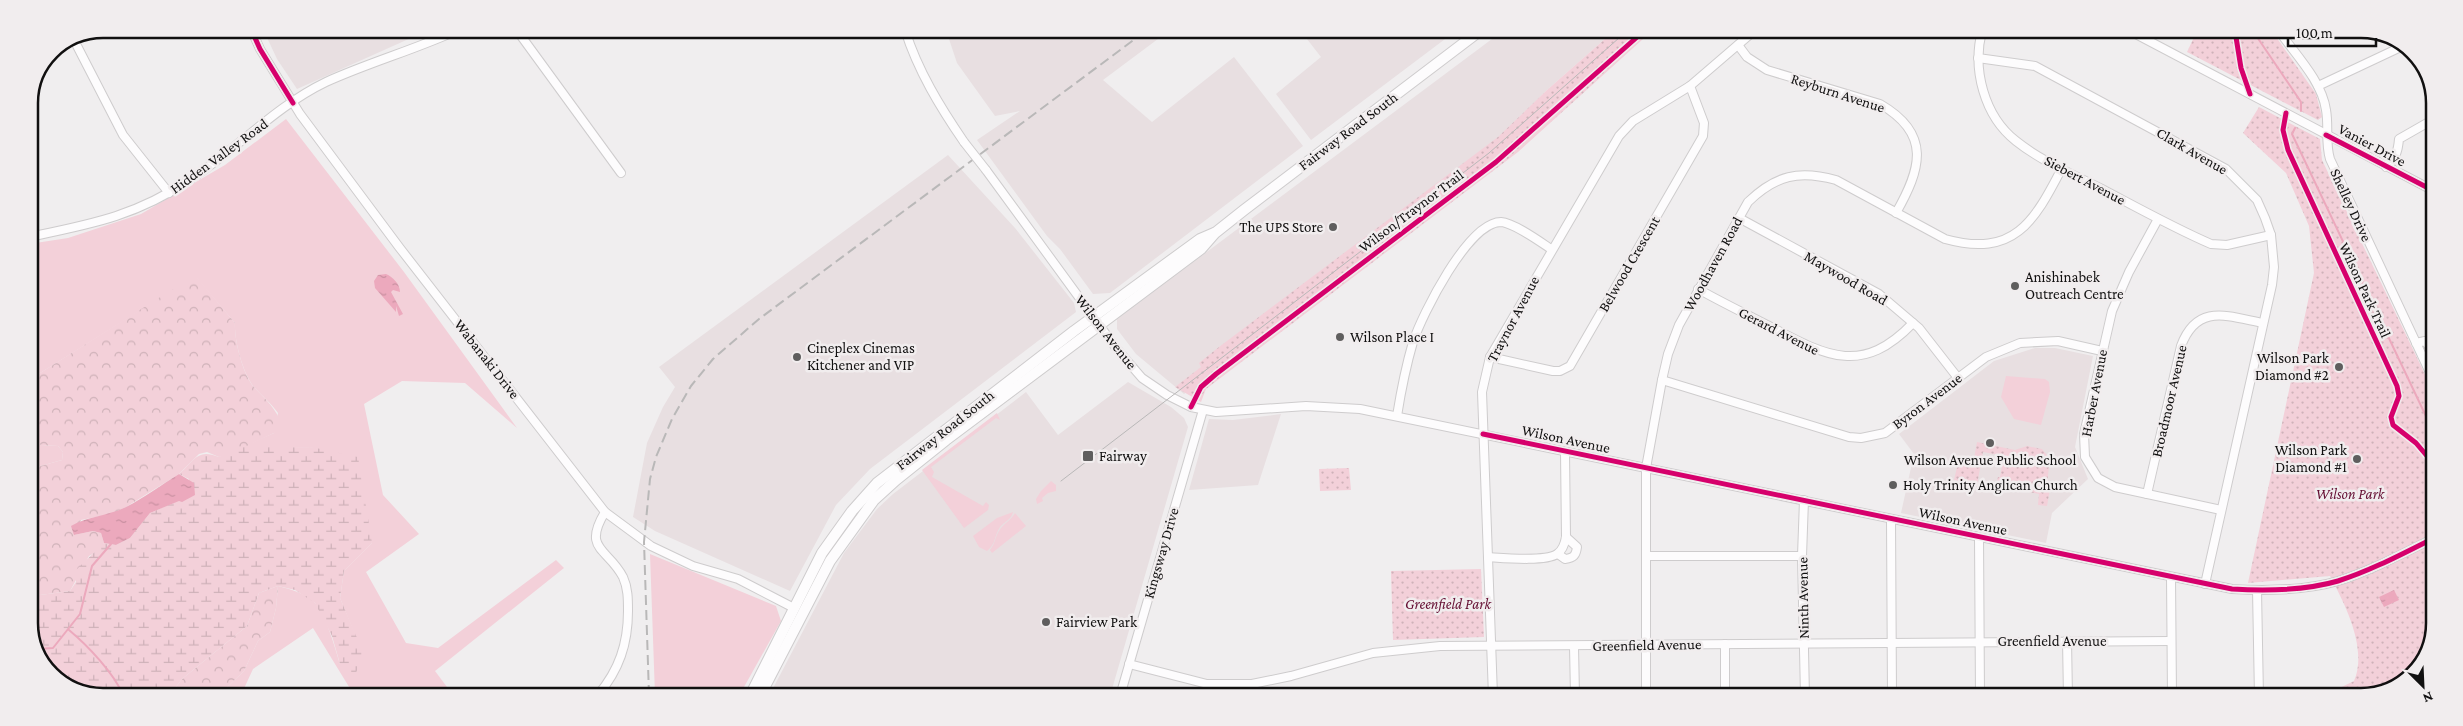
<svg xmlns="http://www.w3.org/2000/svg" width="2463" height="726" font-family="'Crimson Pro',serif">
	<defs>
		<pattern id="forest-crowns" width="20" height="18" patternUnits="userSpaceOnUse" patternTransform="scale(1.25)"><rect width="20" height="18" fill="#f3d0d9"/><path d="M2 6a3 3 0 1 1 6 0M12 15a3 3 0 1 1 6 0" fill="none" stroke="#cfb2b9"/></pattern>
		<pattern id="wetland-marsh" width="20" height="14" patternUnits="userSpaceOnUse" patternTransform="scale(1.25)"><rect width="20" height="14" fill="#f3d0d9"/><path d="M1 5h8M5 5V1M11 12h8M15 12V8" fill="none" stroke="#cfb2b9"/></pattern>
		<pattern id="park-dots" width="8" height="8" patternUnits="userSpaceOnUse" patternTransform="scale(1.25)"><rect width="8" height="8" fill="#f3d0d9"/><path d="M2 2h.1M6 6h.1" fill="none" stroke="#cfb2b9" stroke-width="1.8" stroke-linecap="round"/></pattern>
		<pattern id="water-ripples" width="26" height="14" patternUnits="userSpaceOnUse" patternTransform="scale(1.25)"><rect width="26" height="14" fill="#eca9bd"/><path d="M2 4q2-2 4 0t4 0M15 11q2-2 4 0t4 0" fill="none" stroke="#c990a1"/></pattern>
	</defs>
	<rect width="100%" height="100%" fill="#f0eeef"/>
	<!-- built -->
	<g fill="#e8dfe1">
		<path d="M263 29H431L297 89 277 59Z"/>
		<path d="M946 30H1170L1103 80 1152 122 1234 57 1303 146 1110 293 1093 294 1060 249 1047 236 977 140 1020 111 995 116 957 63Z"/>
		<path d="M1300 30H1457L1311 140 1276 94 1321 57Z"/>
		<path d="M1504 30H1615L1547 90 1507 129 1635 30 1184 394 1136 354 1117 329V319Z"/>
		<path d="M948 155 1015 228 1074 303 1076 312 870 469 836 505 790 591 655 531 633 517 647 443 663 407 675 387 659 367Z"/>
		<path d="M2035 348H2055L2093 356 2075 447 2088 479 2052 513 2046 543 1901 513 1914 454 1899 434 1994 361Z"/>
		<path d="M1128 382 1171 407 1184 418 1188 427 1110 696H769L844 553 877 509 893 494 1026 392 1058 435Z"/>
		<path d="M1281 414 1258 485 1189 490 1209 419 1233 420Z"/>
	</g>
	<!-- green -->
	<g fill="#f3d0d9">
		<path d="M286 119 404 272 517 428 465 383 402 381 364 404 383 495 419 534 366 572 406 643 438 648 556 560 564 568 435 671 453 695H354L313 628 253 669 241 695H219L244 671 258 641 270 632 276 608 278 586C290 589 304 593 314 602 326 614 335 648 340 664L362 652 340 598 344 571 372 543 316 448 242 447 274 433 278 413C271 403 262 396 254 387 243 374 234 340 235 323L195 276 29 380V244L68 238 141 214 225 165Z"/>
		<path d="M2006 376 2045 379 2049 382 2050 392 2041 425 2014 419 2001 397Z"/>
		<path d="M997 413 1000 420 996 418 931 467 934 472 932 477 983 506 986 502 989 505 988 510 964 528 922 470Z"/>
		<path d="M29 437 41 445 58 446 63 452 62 460 37 467 29 464Z"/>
		<path d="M1051 481 1056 485V491L1048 493 1042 498 1043 501 1037 504 1036 499 1041 491Z"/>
		<path d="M1013 512C1011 520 1005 521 1000 527 994 536 996 544 987 551L979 547 973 536 997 518Z"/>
		<path d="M1015 513 1026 526 992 553 990 550C996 543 995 535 1001 528 1006 522 1011 520 1015 513Z"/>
		<path d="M650 554 776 606 781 621 739 696 655 695Z"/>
	</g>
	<!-- forest -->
	<g fill="url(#forest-crowns)">
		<path d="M195 275 235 323C234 340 243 375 254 387 266 400 276 408 282 425L274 433 225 456 219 457 207 452 199 454 179 474 126 507 111 514 81 520 74 535 93 531 101 533 104 543 99 550 89 556 70 591 40 595 29 591V464L37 467 62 460 63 452 58 446 41 445 29 437V380Z"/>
		<path d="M278 586 276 608 270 632 258 641 244 671 219 695H170L182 679 247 626 259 593Z"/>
	</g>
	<!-- wetland -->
	<path fill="url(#wetland-marsh)" d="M265 446 316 448 358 457 372 543 344 571 340 598 363 652 356 673 349 674 340 664 332 636 315 603 295 590 278 586 259 593 247 626 182 679 170 695H84L47 672 29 629V591L40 595 70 591 76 582V570L104 543 116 545 130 538 150 513 180 500 189 479 179 474C195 460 197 448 219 457L242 447Z"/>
	<!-- park -->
	<g fill="url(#park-dots)">
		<path d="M1615 30H1653L1518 152 1206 389 1201 402 1175 387 1201 367 1199 363 1219 347 1498 137 1547 90Z"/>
		<path d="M2197 31H2272L2316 94 2322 117 2318 120 2187 52Z"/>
		<path d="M2259 107 2320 139 2322 160 2433 391 2432 642 2406 682 2361 697H2321L2354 681C2368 649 2345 604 2330 576L2248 583 2314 273 2309 226 2286 173 2243 133Z"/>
		<path d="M1977 442 2015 450 2027 446 2042 449 2050 459 2047 483 2051 484 2047 506 2038 505 2039 494 1996 485 1998 477H2000L2004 456 1983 452 1977 485 1954 480 1957 467H1962L1966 457 1974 458Z"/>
		<path d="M1349 468 1351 490 1320 491 1319 469Z"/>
		<path d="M1481 569 1484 637 1393 640 1391 571Z"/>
	</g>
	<!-- water -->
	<g fill="url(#water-ripples)">
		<path d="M386 274C393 277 400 284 400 292L393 290 391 292 403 314 399 316 396 306V312L375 288 374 281 378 275Z"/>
		<path d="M179 474 194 483 195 495 182 502 179 501 150 513 130 538 116 545 104 543 101 533 93 531 74 535 71 526C88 516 108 516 126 507 144 498 161 485 179 474Z"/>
		<path d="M2394 590 2399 600 2384 607 2379 597Z"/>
	</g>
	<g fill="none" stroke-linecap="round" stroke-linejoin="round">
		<!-- stream -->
		<g stroke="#eca9bd" stroke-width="2">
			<path d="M2253 31 2301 102V111"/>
			<path d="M2295 128 2292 134 2433 431"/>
			<path d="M69 630C87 645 114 673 123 695"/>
			<path d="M37 649 53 648 80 614 92 566 111 544"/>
		</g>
		<defs>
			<g id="minor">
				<path d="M251 29 260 49 300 114 399 247 605 512 651 546 693 566 738 579 794 608"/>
				<path d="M516 29 621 173"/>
				<path d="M905 30C918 71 940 107 964 142"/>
				<path d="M1982 31C1972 69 1984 116 2016 141 2041 161 2074 175 2102 189 2138 208 2174 228 2211 244L2227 245 2271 235"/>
				<path d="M2130 31 2434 191"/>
				<path d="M2279 31C2295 54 2322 81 2326 110 2329 126 2325 143 2330 159L2433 379"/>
				<path d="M74 40 123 135 169 193"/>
				<path d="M1738 45 1747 57 1767 70 1880 104C1932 134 1921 169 1896 213"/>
				<path d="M1978 58 2035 66 2226 169 2257 200 2265 218 2271 235 2274 267 2272 285 2205 584"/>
				<path d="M2318 86 2403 46"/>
				<path d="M2386 167C2396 158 2398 151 2399 139L2434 119"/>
				<path d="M986 170 1116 348 1142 378 1167 395 1191 407 1216 412 1306 406 1360 409 2232 589C2267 591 2304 591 2338 581 2370 571 2402 554 2432 539"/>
				<path d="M1739 218 1879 294 1919 328 1958 378"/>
				<path d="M2158 219 2129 272 2112 311 2084 434 2085 457 2098 478 2115 487 2221 510"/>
				<path d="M29 237C92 224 136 216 191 179 237 149 276 106 326 82 370 62 417 49 460 29"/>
				<path d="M1698 289C1723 303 1748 315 1773 328 1828 357 1863 375 1913 323"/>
				<path d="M2416 343 2425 341 2433 352"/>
				<path d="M1490 357 1553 371H1560L1570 366 1703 136 1704 123 1690 86"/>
				<path d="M1662 380 1849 437 1861 438 1885 433 1986 357 2020 343 2058 341 2102 351"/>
				<path d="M1397 416C1401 391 1406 366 1413 342 1422 315 1468 222 1501 222 1514 223 1539 241 1551 249"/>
				<path d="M2147 494 2181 346C2197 303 2227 316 2263 323"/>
				<path d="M1804 500 1802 556 1805 697"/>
				<path d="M1891 519 1892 697"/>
				<path d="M1979 537 1980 697"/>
				<path d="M1558 554 1565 559C1574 558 1576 555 1577 547L1566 537"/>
				<path d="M1646 556H1802"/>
				<path d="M1488 557C1504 558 1545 562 1557 554 1563 550 1565 543 1566 537L1565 452"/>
				<path d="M2171 577 2172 697"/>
				<path d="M2257 590 2259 697"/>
				<path d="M2067 640 2068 697"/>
				<path d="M1725 644V697"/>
				<path d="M1574 646 1575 696"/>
				<path d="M1129 664 1207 684H1252L1291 676 1373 653 1440 646 2171 641"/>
				<path d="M598 695C619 670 628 644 628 611 628 599 628 588 623 577 608 548 582 550 605 512"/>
				<path d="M1120 696 1203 410"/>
				<path d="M1493 696 1482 392 1490 357 1619 136 1633 121 1690 86 1754 31"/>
				<path d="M1646 696V468L1662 380 1668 354 1679 325 1748 202C1776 175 1799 170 1836 180L1945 239C2014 258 2034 222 2062 168"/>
			</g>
			<g id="major">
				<path d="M750 696 822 553 852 511 877 483 1074 331 1200 239 1214 233"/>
				<path d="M760 696 830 561 874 500 896 480 946 440 1201 249 1215 233 1244 210 1481 30"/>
			</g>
		</defs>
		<!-- minor casing -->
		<use href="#minor" stroke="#cecccd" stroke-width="10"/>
		<!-- major casing -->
		<use href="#major" stroke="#cecccd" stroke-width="12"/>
		<!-- minor -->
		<use href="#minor" stroke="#fdfcfd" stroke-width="8"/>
		<!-- major -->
		<use href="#major" stroke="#fdfcfd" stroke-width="10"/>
		<!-- tram -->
		<path stroke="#b9b8b8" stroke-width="1" d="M1061 481 1489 153 1628 30"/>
		<!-- rail -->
		<path stroke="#b9b8b8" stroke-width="2" stroke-dasharray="10 5" stroke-linecap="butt" d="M649 695 644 542 650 479 656 457 672 419 691 386 713 359 759 319 1147 30"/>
		<defs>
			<path id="minor-bridge" d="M964 142 986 170"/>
		</defs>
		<!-- minor-bridge casing -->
		<use href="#minor-bridge" stroke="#cecccd" stroke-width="10" stroke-linecap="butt"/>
		<!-- minor-bridge -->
		<use href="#minor-bridge" stroke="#fdfcfd" stroke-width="8"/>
		<defs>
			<g id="cycleway">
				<path d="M251 29 260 49 293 103"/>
				<path d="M2235 31 2241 68 2250 94"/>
				<path d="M2286 113 2283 130 2288 150 2397 386 2399 396 2391 417 2393 425 2416 443 2433 463"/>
				<path d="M2326 135 2434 191"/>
				<path d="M1191 407 1201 387 1216 374 1496 162 1645 30"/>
				<path d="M1483 434 2232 589C2267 591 2304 591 2338 581 2370 571 2402 554 2432 539"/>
			</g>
		</defs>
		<!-- cycleway casing -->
		<use href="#cycleway" stroke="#f1edee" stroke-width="8"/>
		<!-- cycleway -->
		<use href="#cycleway" stroke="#d6006c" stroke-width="5"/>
	</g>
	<!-- markers -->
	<g fill="#5f5e5e" stroke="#f1edee" stroke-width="2">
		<circle cx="1333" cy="227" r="5"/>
		<circle cx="2015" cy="286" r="5"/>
		<circle cx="1340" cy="337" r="5"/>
		<circle cx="797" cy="357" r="5"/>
		<circle cx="2339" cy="367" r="5"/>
		<circle cx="1990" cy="443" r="5"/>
		<rect x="1082" y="450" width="12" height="12" rx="2.5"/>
		<circle cx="2357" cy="459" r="5"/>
		<circle cx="1893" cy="485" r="5"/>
		<circle cx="1046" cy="622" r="5"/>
	</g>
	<g text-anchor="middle" stroke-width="5" stroke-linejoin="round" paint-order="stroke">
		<!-- street labels -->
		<g font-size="15" fill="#111010" stroke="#f1edee">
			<text transform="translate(1838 93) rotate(18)" y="5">Reyburn Avenue</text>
			<text transform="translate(1348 131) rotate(-37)" y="5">Fairway Road South</text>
			<text transform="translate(2372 145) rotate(28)" y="5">Vanier Drive</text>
			<text transform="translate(2192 151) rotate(30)" y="5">Clark Avenue</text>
			<text transform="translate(219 156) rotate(-36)" y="5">Hidden Valley Road</text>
			<text transform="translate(2085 180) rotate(28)" y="5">Siebert Avenue</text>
			<text transform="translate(2351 205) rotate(65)" y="5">Shelley Drive</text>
			<text transform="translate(1411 211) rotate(-37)" y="5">Wilson/Traynor Trail</text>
			<text transform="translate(1629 264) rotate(-60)" y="5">Belwood Crescent</text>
			<text transform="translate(1713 264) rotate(-61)" y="5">Woodhaven Road</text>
			<text transform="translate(1846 278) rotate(30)" y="5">Maywood Road</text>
			<text transform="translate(2365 290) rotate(65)" y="5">Wilson Park Trail</text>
			<text transform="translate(1513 319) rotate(-62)" y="5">Traynor Avenue</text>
			<text transform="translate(1779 331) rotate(27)" y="5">Gerard Avenue</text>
			<text transform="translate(1106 332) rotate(52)" y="5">Wilson Avenue</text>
			<text transform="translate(487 359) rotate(52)" y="5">Wabanaki Drive</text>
			<text transform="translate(2094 393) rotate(-79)" y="5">Harber Avenue</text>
			<text transform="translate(1927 401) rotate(-37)" y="5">Byron Avenue</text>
			<text transform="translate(2169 401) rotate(-77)" y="5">Broadmoor Avenue</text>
			<text transform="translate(945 430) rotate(-38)" y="5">Fairway Road South</text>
			<text transform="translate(1566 439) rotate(12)" y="5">Wilson Avenue</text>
			<text transform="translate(1963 521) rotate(12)" y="5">Wilson Avenue</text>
			<text transform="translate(1161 553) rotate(-74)" y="5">Kingsway Drive</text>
			<text transform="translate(1803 598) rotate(-91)" y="5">Ninth Avenue</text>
			<text x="2052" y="646">Greenfield Avenue</text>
			<text transform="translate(1647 645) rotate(-1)" y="5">Greenfield Avenue</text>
		</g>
		<!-- poi labels -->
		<g font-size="15" fill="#111010" stroke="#f1edee" text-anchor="start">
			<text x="1323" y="232" text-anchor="end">The UPS Store</text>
			<text x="2025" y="282">Anishinabek<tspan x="2025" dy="17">Outreach Centre</tspan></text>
			<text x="1350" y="342">Wilson Place I</text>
			<text x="807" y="353">Cineplex Cinemas<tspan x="807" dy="17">Kitchener and VIP</tspan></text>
			<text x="2329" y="363" text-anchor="end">Wilson Park<tspan x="2329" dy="17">Diamond #2</tspan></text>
			<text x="2347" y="455" text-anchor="end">Wilson Park<tspan x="2347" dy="17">Diamond #1</tspan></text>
			<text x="1099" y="461">Fairway</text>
			<text x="1990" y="465" text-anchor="middle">Wilson Avenue Public School</text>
			<text x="1903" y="490">Holy Trinity Anglican Church</text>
			<text x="1056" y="627">Fairview Park</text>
		</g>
		<!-- park labels -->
		<g font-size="15" font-style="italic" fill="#650f33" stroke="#f1edee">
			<text x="2350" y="499">Wilson Park</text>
			<text x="1448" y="609">Greenfield Park</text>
		</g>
	</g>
	<!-- crop -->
	<path d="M0 0H2463V726H0ZM103 38H2361A65 65 0 0 1 2426 103V623A65 65 0 0 1 2361 688H103A65 65 0 0 1 38 623V103A65 65 0 0 1 103 38Z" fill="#f1edee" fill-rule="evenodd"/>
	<path fill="none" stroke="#111010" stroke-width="2.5" d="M103 38H2361A65 65 0 0 1 2426 103V623A65 65 0 0 1 2361 688H103A65 65 0 0 1 38 623V103A65 65 0 0 1 103 38Z"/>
	<!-- north arrow -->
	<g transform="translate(2423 686) rotate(156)" stroke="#f1edee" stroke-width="4" paint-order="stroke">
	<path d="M0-4L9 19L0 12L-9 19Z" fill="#111010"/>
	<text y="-8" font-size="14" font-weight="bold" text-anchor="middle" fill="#111010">N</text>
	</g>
	<!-- scale -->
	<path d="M2288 38v8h88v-8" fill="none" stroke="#111010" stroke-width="2.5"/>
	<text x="2296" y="38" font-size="15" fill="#111010" stroke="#f1edee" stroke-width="4" paint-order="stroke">100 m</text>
</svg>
